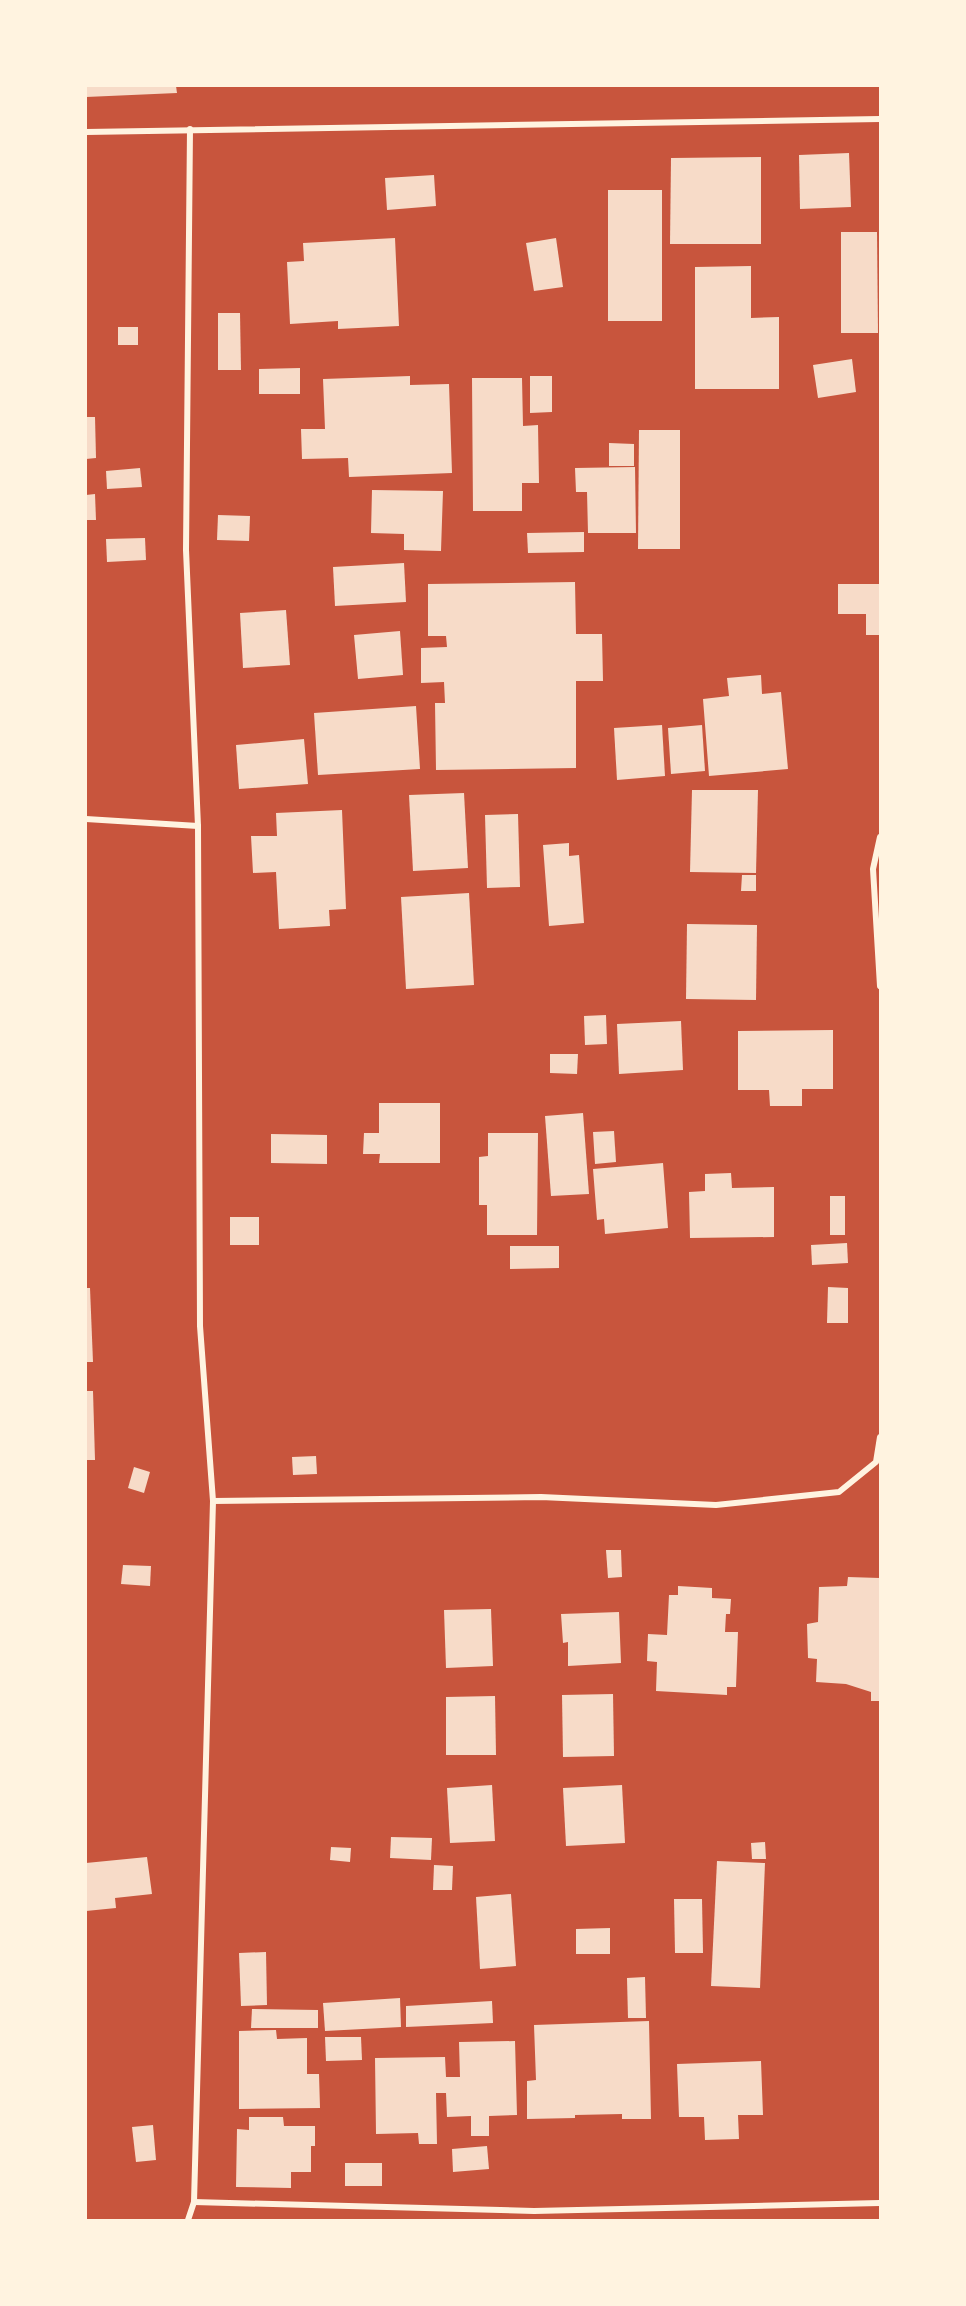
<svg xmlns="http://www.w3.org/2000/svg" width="966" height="2306" font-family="Signika,sans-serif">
	<rect width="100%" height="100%" fill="#c8553d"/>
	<!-- building -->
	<g fill="#f7dbc8">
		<path d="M86 86H176L177 93 86 97Z"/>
		<path d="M849 153 851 207 800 209 799 155Z"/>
		<path d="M761 157V244H670L671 158Z"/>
		<path d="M434 175 436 206 387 210 385 178Z"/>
		<rect x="608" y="190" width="54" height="131"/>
		<path d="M841 232H877L878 333H841Z"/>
		<path d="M395 238 399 326 338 329V321L290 324 287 262 304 261 303 243Z"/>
		<path d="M556 238 563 287 534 291 526 243Z"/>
		<path d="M751 266V318L779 317V389H695V267Z"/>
		<path d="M218 313H240L241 370H218Z"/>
		<rect x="118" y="327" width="20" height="18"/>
		<path d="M852 359 856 392 818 398 813 365Z"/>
		<path d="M300 368V394H259V369Z"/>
		<path d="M410 376V385L449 384 452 473 349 477 348 458 302 459 301 429H325L323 379Z"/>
		<path d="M530 376H552V412L530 413Z"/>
		<path d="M472 378H522L523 426 538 425 539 483H522V511H473Z"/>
		<path d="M86 417H95L96 458 86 459Z"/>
		<path d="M639 430H680V549H638Z"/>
		<path d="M609 443 634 444V466H609Z"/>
		<path d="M635 467 636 533H588L587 492H576L575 468Z"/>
		<path d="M140 468 142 487 107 489 106 471Z"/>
		<path d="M372 490 443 491 441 551 404 550V534L371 533Z"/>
		<path d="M95 494 96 520H86V495Z"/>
		<path d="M218 515 250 516 249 541 217 540Z"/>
		<path d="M584 532V552L528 553 527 533Z"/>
		<path d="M145 538 146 560 107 562 106 539Z"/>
		<path d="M404 563 406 602 335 606 333 567Z"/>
		<path d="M575 582 576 634H602L603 681H576V768L436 770 435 703H445L444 682 421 683V648L447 647 446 636H428V584Z"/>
		<path d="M838 584H880V635H866V614H838Z"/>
		<path d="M286 610 290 665 243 668 240 613Z"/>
		<path d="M400 631 403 675 358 679 354 635Z"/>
		<path d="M761 675 762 694 781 692 788 769 709 776 703 699 729 696 727 678Z"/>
		<path d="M416 706 420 769 318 775 314 713Z"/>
		<path d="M662 725 665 776 617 780 614 728Z"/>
		<path d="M702 725 705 771 671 774 668 728Z"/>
		<path d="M304 739 308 784 239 789 236 745Z"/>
		<path d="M692 790H758L756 873 690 872Z"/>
		<path d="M464 793 468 868 413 871 409 795Z"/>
		<path d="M342 810 346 909 329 910 330 926 279 929 276 872 253 873 251 836H277L276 813Z"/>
		<path d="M518 814 520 887 487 888 485 815Z"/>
		<path d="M569 843V856L579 855 584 923 549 926 543 845Z"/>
		<path d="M742 875H756V891H741Z"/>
		<path d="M469 893 474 985 406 989 401 897Z"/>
		<path d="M687 924 757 925 756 1000 686 999Z"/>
		<path d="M606 1015 607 1044 585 1045 584 1016Z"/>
		<path d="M681 1021 683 1070 619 1074 617 1024Z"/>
		<path d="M833 1030V1089H802V1106H770L769 1090H738V1031Z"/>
		<path d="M550 1054H578L577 1074 550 1073Z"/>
		<path d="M379 1103H440V1163H379L380 1154H363L364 1133H379Z"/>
		<path d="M583 1113 589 1194 551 1196 545 1116Z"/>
		<path d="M614 1131 616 1162 595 1164 593 1132Z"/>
		<path d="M488 1133H538L537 1235H487V1205H479V1157L488 1156Z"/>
		<path d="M271 1134 327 1135V1164L271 1163Z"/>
		<path d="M663 1163 668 1228 605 1234 604 1219 597 1220 593 1169Z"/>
		<path d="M731 1173 732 1188 774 1187V1237L690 1238 689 1192 705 1191V1174Z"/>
		<rect x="830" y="1196" width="15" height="39"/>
		<rect x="230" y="1217" width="29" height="28"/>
		<path d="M847 1243 848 1263 812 1265 811 1245Z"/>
		<path d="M510 1246H559V1268L510 1269Z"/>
		<path d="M828 1287 848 1288V1323H827Z"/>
		<path d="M86 1288H90L93 1362H86Z"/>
		<path d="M86 1391H93L95 1460H86Z"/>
		<path d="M316 1456 317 1474 293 1475 292 1457Z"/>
		<path d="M134 1467 150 1472 144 1493 128 1488Z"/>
		<path d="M606 1550H621L622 1577 608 1578Z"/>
		<path d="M123 1565 151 1566 150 1586 121 1584Z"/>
		<path d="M848 1577 880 1578V1701H871V1692L846 1684 816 1682 817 1659 808 1658 807 1624 818 1622 819 1587 847 1586Z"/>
		<path d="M678 1586 712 1588V1598L731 1599 730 1614H726L725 1632H738L736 1687H727V1695L656 1691 657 1662 647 1661 648 1634 667 1635 669 1595H678Z"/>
		<path d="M491 1609 493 1666 446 1668 444 1610Z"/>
		<path d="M619 1612 621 1663 568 1666V1642L563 1643 561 1614Z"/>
		<path d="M613 1694 614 1756 563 1757 562 1695Z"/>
		<path d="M495 1696 496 1755H446V1697Z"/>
		<path d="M492 1785 495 1841 450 1843 447 1788Z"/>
		<path d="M622 1785 625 1843 566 1846 563 1788Z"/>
		<path d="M391 1837 432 1838 431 1860 390 1858Z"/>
		<path d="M765 1842 766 1859H752L751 1843Z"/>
		<path d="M331 1847 351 1848 350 1862 330 1860Z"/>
		<path d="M147 1857 152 1894 115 1898 116 1908 86 1911V1863Z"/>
		<path d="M717 1861 765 1863 760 1988 711 1986Z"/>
		<path d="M434 1865 453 1866 452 1890H433Z"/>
		<path d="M511 1894 516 1966 480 1969 476 1897Z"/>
		<path d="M674 1899H702L703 1953H675Z"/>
		<path d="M610 1928V1954H576V1929Z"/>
		<path d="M266 1952 267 2005 241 2006 239 1953Z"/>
		<path d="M645 1977 646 2018H628L627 1978Z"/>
		<path d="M400 1998 401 2027 325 2031 323 2003Z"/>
		<path d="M492 2001 493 2023 406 2027V2006Z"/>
		<path d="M252 2009 318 2010V2028H251Z"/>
		<path d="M649 2021 651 2119H622V2114L575 2115V2118L527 2119V2081L536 2080 534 2025Z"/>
		<path d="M276 2030 277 2039 307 2038V2074H319L320 2108 239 2109V2031Z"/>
		<path d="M325 2037H361L362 2060 326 2061Z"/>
		<path d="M515 2041 517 2115 489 2116V2136H471V2116L447 2117 446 2093H436L437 2144H419L418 2133 376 2134 375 2058 445 2057 446 2077H460L459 2042Z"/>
		<path d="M761 2061 763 2115H738L739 2139 705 2140 704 2117H679L677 2064Z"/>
		<path d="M249 2117H283L284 2126H315V2146H311V2172H291V2188L236 2187 237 2129 249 2130Z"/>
		<path d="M153 2125 156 2160 136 2162 132 2127Z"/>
		<path d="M487 2146 489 2169 453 2172 452 2149Z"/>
		<rect x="345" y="2163" width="37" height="23"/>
	</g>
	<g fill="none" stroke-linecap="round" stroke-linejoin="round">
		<!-- minor -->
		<g stroke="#fff3e0" stroke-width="6">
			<path d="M86 132 880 119"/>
			<path d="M86 819 198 826"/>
			<path d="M880 837 873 869 880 986"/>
			<path d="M213 1501 541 1497 716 1505 839 1492 876 1462 880 1437"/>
			<path d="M194 2202 534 2211 880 2203"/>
			<path d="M188 2220 194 2202 213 1501 200 1326 198 826 186 550 190 129"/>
		</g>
	</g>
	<!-- border -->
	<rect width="966" height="2306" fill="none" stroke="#fff3e0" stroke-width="174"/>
</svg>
